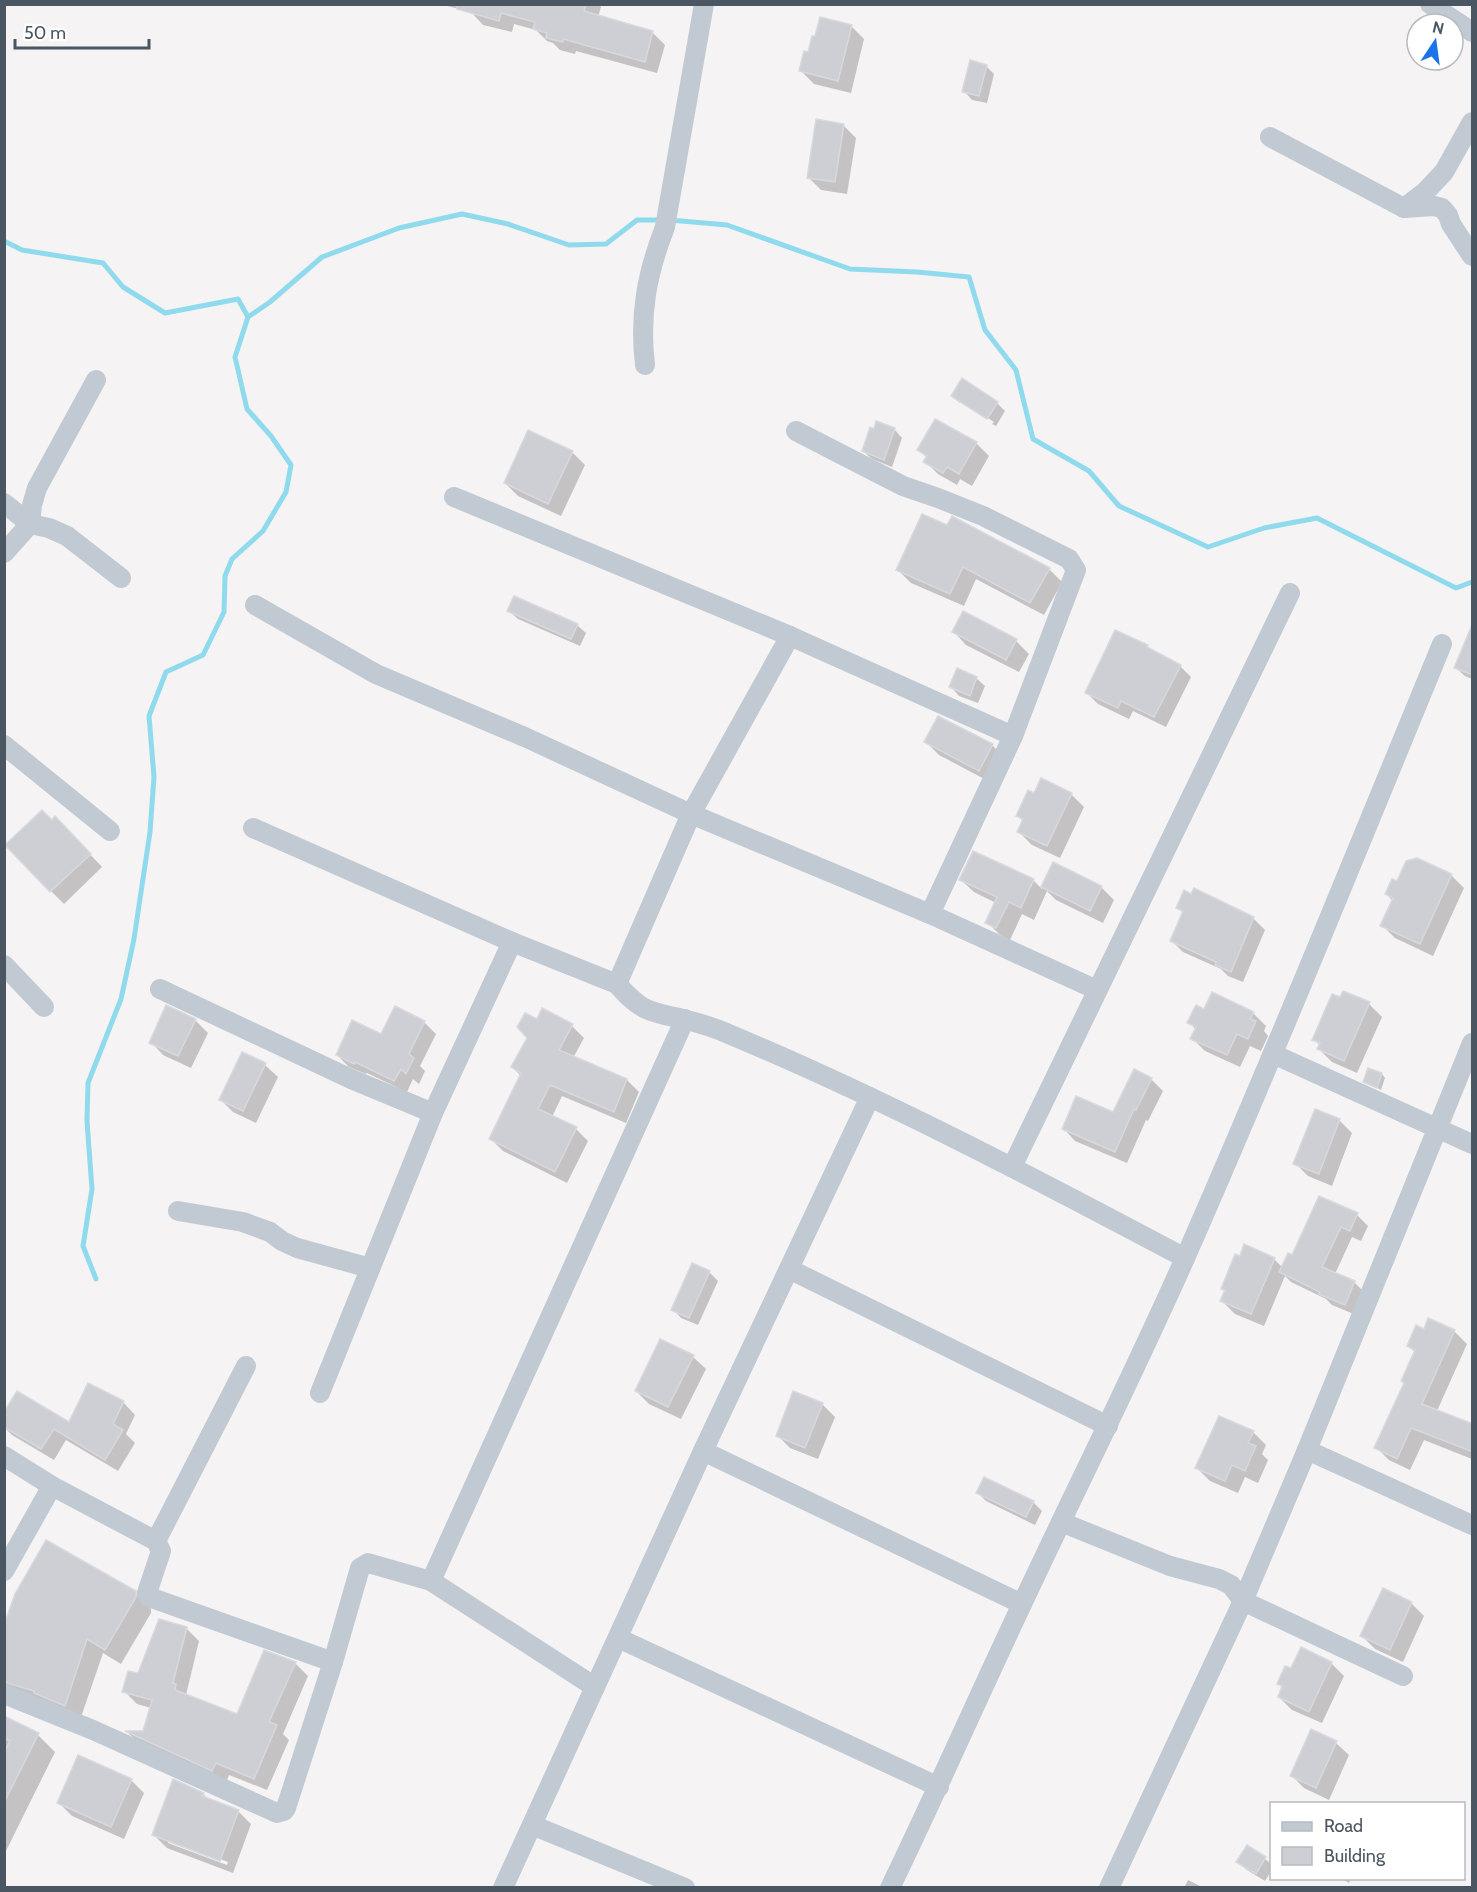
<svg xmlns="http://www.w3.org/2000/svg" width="1477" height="1892" font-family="Cabin,sans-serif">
	<rect width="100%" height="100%" fill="#f5f3f3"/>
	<!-- shadow -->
	<g fill="#0003" fill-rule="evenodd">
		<path d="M439 4H598L601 7 598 17 652 32 665 45 657 73 576 51 575 54 560 50 553 43 547 41 536 30 514 24 512 32 483 25 471 12Z"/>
		<path d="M851 26 864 39 851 93 814 84 801 71 809 54Z"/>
		<path d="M986 66 994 74 987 103 972 100 964 91Z"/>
		<path d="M843 125 856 138 847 194 821 190 808 177Z"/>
		<path d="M953 396 997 403 1005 411 996 426 992 424 994 422 960 400V403Z"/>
		<path d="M894 429 902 438 892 467 872 459 863 451Z"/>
		<path d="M976 443 989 456 972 486 960 479 957 485 938 474 925 461 927 458 919 450Z"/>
		<path d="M572 452 585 465 561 516 518 496 505 483Z"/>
		<path d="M923 516 1049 569 1062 582 1044 615 976 579 964 606 911 583 898 570Z"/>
		<path d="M509 611 577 625 586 633 580 646 518 619Z"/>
		<path d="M954 632 1016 641 1029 654 1019 672 966 645Z"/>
		<path d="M1147 646 1154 653 1180 666 1191 677 1166 727 1133 711 1129 719 1098 704 1087 693Z"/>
		<path d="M1472 649V679L1465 676 1456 668Z"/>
		<path d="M976 678 985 686 978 703 959 696 951 687Z"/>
		<path d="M926 742 992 745 1005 758 992 783 939 755Z"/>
		<path d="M1071 794 1084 807 1060 858 1032 845 1019 832 1024 822 1018 816 1035 795Z"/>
		<path d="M68 831 102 867 64 904 51 891Z"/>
		<path d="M1054 864 1101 887 1114 900 1103 923 1056 900 1047 891 1034 920 1022 914 1010 940 1000 935 987 922 996 903 974 892 961 880H1033L1042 889Z"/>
		<path d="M1451 875 1464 888 1433 956 1395 938 1382 925 1393 901 1386 894 1398 883Z"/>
		<path d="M1178 908 1253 918 1265 930 1243 982 1228 976 1221 969 1183 952 1172 941 1184 914Z"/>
		<path d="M1369 1004 1382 1017 1357 1073 1332 1062 1319 1049 1320 1046 1314 1039Z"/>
		<path d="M1205 1011 1253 1013 1266 1026 1264 1031 1268 1036 1261 1051 1250 1046 1240 1067 1205 1051 1192 1038 1196 1030 1189 1022Z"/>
		<path d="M195 1020 208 1033 191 1068 163 1055 151 1042Z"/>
		<path d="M537 1021 572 1026 584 1038 573 1058 627 1080 639 1092 626 1123 562 1096 552 1117 576 1129 588 1141 567 1183 503 1151 491 1139 521 1076 512 1067Z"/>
		<path d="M424 1022 436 1034 420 1066 425 1071 419 1084 413 1079 407 1092 367 1073 366 1074 349 1067 337 1055 382 1036Z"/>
		<path d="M243 1054 265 1065 278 1077 256 1123 233 1112 220 1099Z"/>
		<path d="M1382 1074 1385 1078 1381 1090 1365 1081Z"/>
		<path d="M1151 1079 1163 1091 1148 1121 1146 1120 1127 1163 1075 1141 1064 1129 1114 1114Z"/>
		<path d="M1339 1120 1352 1133 1332 1186 1308 1176 1295 1163Z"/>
		<path d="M1357 1215 1368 1226 1361 1241 1352 1237 1335 1274 1354 1282 1365 1293 1356 1315 1332 1305 1326 1299 1291 1282 1285 1276 1264 1326 1235 1314 1222 1301 1226 1292 1222 1288 1274 1259 1282 1267 1292 1257Z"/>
		<path d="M693 1265 709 1272 718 1281 698 1325 681 1318 673 1309Z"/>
		<path d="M1425 1331H1454L1467 1344 1437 1411 1472 1425V1459L1424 1440 1410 1470 1389 1460 1376 1447 1405 1383 1415 1352 1408 1346Z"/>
		<path d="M693 1357 706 1369 681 1419 649 1404 636 1391Z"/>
		<path d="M123 1402 135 1415 126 1434 135 1443 118 1471 66 1440 54 1460 12 1435 4 1427 70 1424Z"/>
		<path d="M822 1404 835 1417 818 1459 790 1448 777 1435Z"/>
		<path d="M1253 1432 1266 1445 1262 1454 1268 1460 1258 1483 1245 1477 1238 1493 1210 1481 1197 1468Z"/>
		<path d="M978 1493 1033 1502 1042 1511 1035 1525 986 1501Z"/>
		<path d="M135 1593 151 1609V1613L121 1664 103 1653 80 1720 4 1691V1630Z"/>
		<path d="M1411 1603 1424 1616 1403 1662 1375 1649 1362 1636Z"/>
		<path d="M186 1628 199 1641 186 1695 237 1716 295 1663 308 1676 283 1734 289 1740 267 1790 229 1775 226 1783 140 1744 128 1733 144 1732 151 1708 137 1704 124 1691Z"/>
		<path d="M1331 1663 1344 1676 1322 1723 1292 1710 1279 1697 1283 1688 1278 1684 1292 1670Z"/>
		<path d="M4 1718 38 1735 55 1752 4 1855V1756L8 1748 4 1746Z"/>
		<path d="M1336 1743 1349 1755 1329 1800 1304 1788 1291 1775Z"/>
		<path d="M131 1780 144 1793 124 1839 72 1816 59 1803Z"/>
		<path d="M203 1794 209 1800 238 1811 251 1824 233 1873 167 1848 154 1835ZM168 1839 228 1862 227 1865 168 1843Z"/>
		<path d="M1247 1847 1272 1864V1870L1265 1881 1247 1870 1238 1862Z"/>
		<path d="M1340 1878H1351L1349 1883Z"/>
		<path d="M1188 1880 1204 1888H1184Z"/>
	</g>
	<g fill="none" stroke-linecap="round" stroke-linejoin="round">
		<!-- stream -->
		<g stroke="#90daee" stroke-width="5">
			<path d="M670 220 727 225 850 269 917 272 969 277 985 330 1016 370 1033 439 1089 471 1119 506 1208 547 1264 528 1317 518 1456 588 1472 582"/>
			<path d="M4 241 22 250 103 263 123 287 165 313 238 299 248 317 235 357 247 409 271 436 291 465 286 492 263 531 232 559 225 576 224 612 203 655 166 672 149 716 154 777 150 832 134 939 121 999 88 1083 87 1121 92 1189 83 1246 96 1279"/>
			<path d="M248 317 270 302 322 257 399 228 462 214 508 224 569 245 606 244 637 220H661"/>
		</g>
	</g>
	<!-- building -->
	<g fill="#cdcfd5" stroke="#d7d9de" stroke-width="1.5">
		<path d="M457 4H586L584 11 653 31 645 62 563 39V42L546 38 547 33 533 29 535 22 501 13 499 21 457 9Z"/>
		<path d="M820 17 852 25 838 81 799 71 804 51 808 52 812 36H815Z"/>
		<path d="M970 60 987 65 979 96 962 92Z"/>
		<path d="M816 119 844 124 835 182 807 178Z"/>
		<path d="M962 378 998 402 987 419 951 396Z"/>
		<path d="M935 419 977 442 959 474 947 467 943 473 923 462 927 456 917 450Z"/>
		<path d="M876 421 895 428 884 460 862 451 870 427 874 429Z"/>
		<path d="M528 430 573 451 548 504 504 483Z"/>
		<path d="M922 514 947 525 952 516 1050 568 1030 603 963 567 950 594 896 570Z"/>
		<path d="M514 596 578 624 571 639 507 611Z"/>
		<path d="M963 611 1017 639 1006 660 952 632Z"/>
		<path d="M1472 625H1473V675L1454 668Z"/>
		<path d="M1115 630 1148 645 1147 647 1181 665 1154 717 1121 701 1118 708 1085 693Z"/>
		<path d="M957 668 977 677 970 696 949 687Z"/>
		<path d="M938 716 993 744 979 771 924 742Z"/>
		<path d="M1041 778 1072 793 1047 846 1017 832 1023 819 1016 816 1028 790 1034 793Z"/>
		<path d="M42 810 52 820 55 816 91 854 50 892 5 845Z"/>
		<path d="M973 851 1034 879 1021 908 1009 902 996 928 985 923 997 897 959 880Z"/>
		<path d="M1417 858 1452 874 1420 944 1380 926 1393 898 1385 894 1392 879 1397 881 1406 861Z"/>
		<path d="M1053 862 1102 886 1090 911 1041 887Z"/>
		<path d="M1194 888 1254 917 1231 972 1215 965 1216 962 1170 941 1183 911 1176 908 1184 890 1191 894Z"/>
		<path d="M1343 991 1370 1002 1344 1061 1317 1049 1320 1043 1312 1040 1332 994 1340 997Z"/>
		<path d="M1212 992 1254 1012 1250 1019 1256 1021 1248 1039 1237 1034 1227 1055 1190 1039 1196 1027 1187 1023 1196 1005 1204 1009Z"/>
		<path d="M166 1005 196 1019 178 1056 149 1043Z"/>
		<path d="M395 1006 425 1021 409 1054 414 1058 406 1074 401 1069 394 1081 355 1062 354 1064 336 1055 352 1020 381 1034Z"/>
		<path d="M542 1008 573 1024 559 1050 627 1079 614 1112 550 1085 538 1109 577 1127 555 1172 489 1139 521 1073 511 1067 527 1038 517 1027 525 1013 537 1019Z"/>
		<path d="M242 1052 266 1063 243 1111 219 1100Z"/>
		<path d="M1368 1068 1382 1073 1377 1088 1363 1082Z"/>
		<path d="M1134 1069 1152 1078 1136 1110 1134 1109 1115 1152 1062 1129 1076 1096 1113 1112Z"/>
		<path d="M1315 1109 1340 1119 1319 1174 1293 1164Z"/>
		<path d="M1319 1196 1358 1213 1350 1231 1341 1227 1322 1267 1355 1281 1345 1305 1319 1294 1320 1292 1279 1272 1288 1253 1292 1255Z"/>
		<path d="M1244 1244 1275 1258 1251 1314 1220 1301 1225 1290 1221 1289 1235 1254 1240 1256Z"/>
		<path d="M692 1263 710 1271 689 1318 671 1310Z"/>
		<path d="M1428 1318 1455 1330 1422 1404 1473 1424V1452L1411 1428 1397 1459 1374 1448 1404 1383 1401 1381 1415 1350 1407 1346 1416 1325 1424 1329Z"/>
		<path d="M660 1339 694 1355 668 1407 635 1391Z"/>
		<path d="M88 1383 124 1401 113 1424 123 1430 105 1460 54 1429 41 1449 4 1427V1412L17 1391 69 1422Z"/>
		<path d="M793 1391 823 1403 805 1448 776 1436Z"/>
		<path d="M1219 1416 1254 1431 1248 1443 1256 1446 1245 1471 1232 1465 1225 1481 1195 1468Z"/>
		<path d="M984 1477 1034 1501 1026 1517 976 1493Z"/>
		<path d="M46 1540 136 1591V1597L105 1650 87 1639 65 1706 34 1693V1691L4 1682V1625L15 1594Z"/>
		<path d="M1383 1588 1412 1602 1390 1650 1360 1636Z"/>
		<path d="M159 1619 187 1627 173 1683 176 1684 175 1690 237 1714 264 1650 296 1662 269 1722 277 1725 254 1779 216 1763 212 1771 125 1731H143L152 1700 122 1692 128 1671 138 1673Z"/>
		<path d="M1301 1647 1332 1662 1309 1712 1278 1697 1282 1686 1277 1684 1285 1666 1291 1668Z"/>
		<path d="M4 1716 39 1733 4 1803V1752L10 1741 4 1738Z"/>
		<path d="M1311 1729 1337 1741 1316 1788 1290 1776Z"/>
		<path d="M78 1755 132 1779 111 1827 57 1803Z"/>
		<path d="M173 1779 204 1793 202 1796 239 1810 220 1861 152 1835Z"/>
		<path d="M1247 1845 1266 1857 1256 1874 1236 1862Z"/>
	</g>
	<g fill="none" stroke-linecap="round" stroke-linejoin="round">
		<!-- street -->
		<g stroke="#c1cad2" stroke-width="20">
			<path d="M1430 4 1472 32"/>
			<path d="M1270 137 1404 208 1434 206 1442 208 1448 215 1451 224 1472 256"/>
			<path d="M1404 208 1425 192 1444 172 1472 122"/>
			<path d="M645 365C639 315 647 273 665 227L704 4"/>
			<path d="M796 431 903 486 938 498 983 516 1069 559 1076 570 1013 736 930 914"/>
			<path d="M454 497 790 636 1013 736"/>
			<path d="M4 503 30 524 49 528 67 536 121 578"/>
			<path d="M4 553 30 524 32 505 37 488 96 380"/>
			<path d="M255 605 376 674 527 738 691 814 930 914 1097 990"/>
			<path d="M4 745 110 831"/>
			<path d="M253 828 512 942 617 984C625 993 633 1002 644 1008 656 1014 670 1016 683 1019 699 1023 716 1028 731 1035 886 1100 1036 1179 1185 1258"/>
			<path d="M4 965 44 1007"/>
			<path d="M617 984 691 814 790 636"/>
			<path d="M160 989 351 1079 433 1113"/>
			<path d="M1273 1054 1472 1144"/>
			<path d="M1012 1167 1290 593"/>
			<path d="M178 1211 243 1222 270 1232 282 1241 297 1248 370 1268"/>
			<path d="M789 1269 1108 1426"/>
			<path d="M320 1393 433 1113 512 942"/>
			<path d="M1307 1450 1472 1525"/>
			<path d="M703 1451 1022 1604"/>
			<path d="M4 1456 52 1486 156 1541 161 1551 147 1593 149 1597 333 1662"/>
			<path d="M1061 1522 1170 1566 1219 1579 1231 1585 1243 1601 1403 1676"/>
			<path d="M156 1541 246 1366"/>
			<path d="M4 1571 52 1486"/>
			<path d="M431 1581 685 1019"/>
			<path d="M618 1638 939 1787"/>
			<path d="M4 1694 93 1730 277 1813 284 1811 286 1808 333 1662 360 1568 368 1563 431 1581 595 1687"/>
			<path d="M532 1825 685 1888"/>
			<path d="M503 1888 703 1451 870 1097"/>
			<path d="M890 1888C936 1793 978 1697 1023 1602 1077 1487 1134 1373 1186 1256 1275 1053 1358 848 1442 644"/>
			<path d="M1109 1888 1243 1601 1307 1450 1472 1043"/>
		</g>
	</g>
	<!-- border -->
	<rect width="1477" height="1892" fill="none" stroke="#4a5661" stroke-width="12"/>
	<!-- legend -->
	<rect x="1270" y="1802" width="195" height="78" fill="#ffffff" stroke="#b7bbc0" stroke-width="1.5"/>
	<rect x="1282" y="1822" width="30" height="9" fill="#c1cad2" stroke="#b7bbc0" stroke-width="1.5"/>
	<text x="1324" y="1832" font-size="18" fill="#4a5661">Road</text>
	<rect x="1282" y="1847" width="30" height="18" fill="#cdcfd5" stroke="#b7bbc0" stroke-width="1.5"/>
	<text x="1324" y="1862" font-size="18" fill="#4a5661">Building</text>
	<!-- north arrow -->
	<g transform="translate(1435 42) rotate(13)"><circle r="28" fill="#ffffff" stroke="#b7bbc0" stroke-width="1.5"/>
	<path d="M0-4.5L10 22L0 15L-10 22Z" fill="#1a73e8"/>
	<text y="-9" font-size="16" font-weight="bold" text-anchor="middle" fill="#4a5661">N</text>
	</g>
	<!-- scale -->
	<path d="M15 39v9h134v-9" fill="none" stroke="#4a5661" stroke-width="3"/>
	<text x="24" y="39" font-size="18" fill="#4a5661" stroke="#ffffff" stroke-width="4.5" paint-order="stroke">50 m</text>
</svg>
